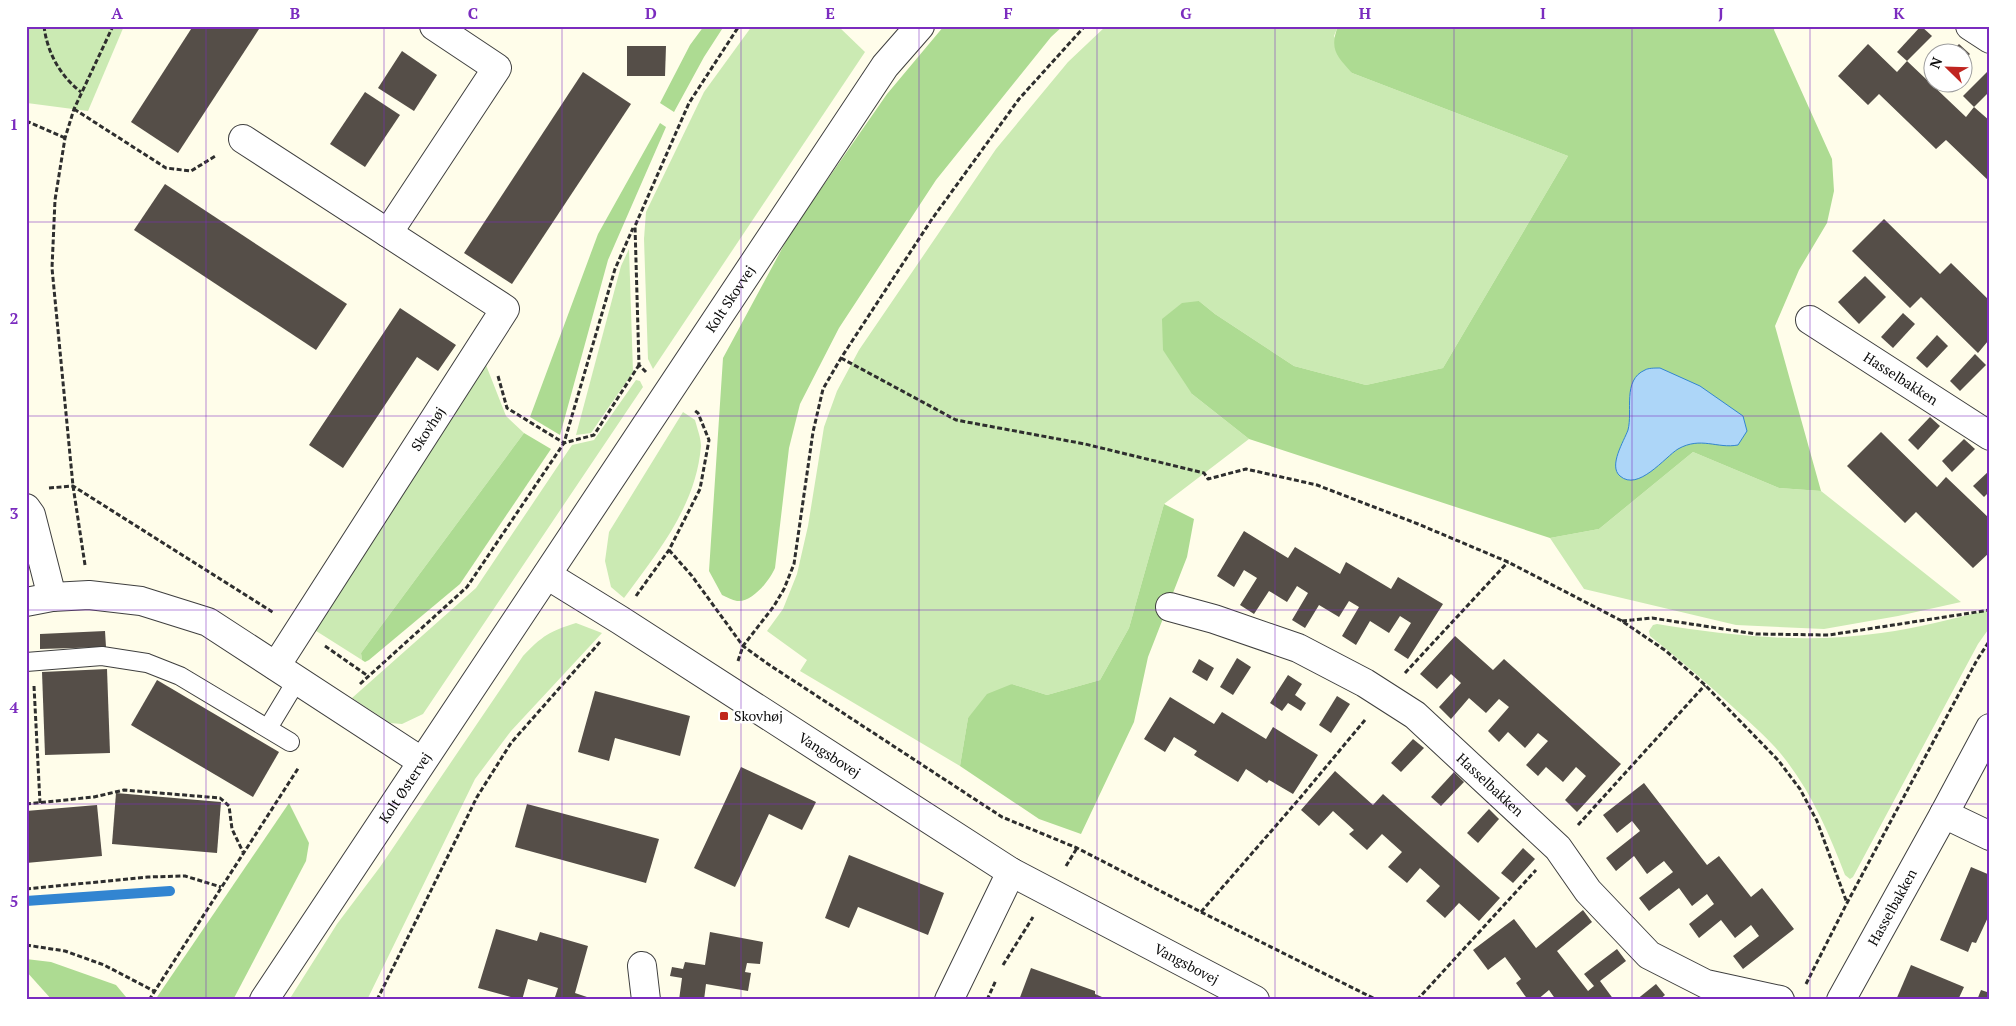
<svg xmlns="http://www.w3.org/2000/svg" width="2016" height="1026" font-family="'PT Serif',serif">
	<rect width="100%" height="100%" fill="#fffdea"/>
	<!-- green -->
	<g fill="#cbeab3">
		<path d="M26 26H124L88 111 27 103Z"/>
		<path d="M752 26H838L865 52 653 369 648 359 644 239 646 212 704 92Z"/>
		<path d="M1106 26H1338L1334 36 1352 73 1568 156 1443 368 1366 385 1294 366 1215 314 1199 301 1192 394 1249 439 1164 504 1129 628 1100 680 1047 695 1012 684 968 718 960 766 800 671 807 660 767 631 783 609 797 574 808 526 824 427 837 391 859 350 996 149 1068 62Z"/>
		<path d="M629 249 633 372 591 433 576 435 621 266Z"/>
		<path d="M486 365 506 416 524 433 361 653 362 660 313 629Z"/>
		<path d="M636 380 640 381 643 387 423 714 402 724 390 723 352 698 476 588 572 445 594 440Z"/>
		<path d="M683 412 695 420C697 428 701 438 701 446 696 506 658 552 624 598L611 587 605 561 609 532Z"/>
		<path d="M1693 452 1779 488 1821 491 1961 602 1898 616 1824 629 1736 625 1584 589 1550 538 1599 529Z"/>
		<path d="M1990 610V627L1978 644 1853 877 1850 879 1845 875C1829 833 1810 789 1781 754 1767 737 1750 723 1734 708 1707 683 1679 659 1650 636L1649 631 1653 625 1657 624C1732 636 1806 644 1881 633 1918 628 1954 618 1990 610Z"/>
		<path d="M576 623 602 633 511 731 475 779 367 1000H289L337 924 380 867 523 656C542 636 550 631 576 623Z"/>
	</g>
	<!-- forest -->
	<g fill="#addb92">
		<path d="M704 26H724L704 57 674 112 660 103 690 45Z"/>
		<path d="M944 26H1063L1051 37 936 180 839 328 800 404 789 448 775 568C770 580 752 603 737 601 732 600 727 597 722 595L709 571 723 358 791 232 887 94Z"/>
		<path d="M1338 26H1775L1774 30 1832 159 1834 191 1827 223 1799 270 1775 326 1821 491 1779 488 1693 452 1599 529 1550 538 1249 439 1192 394 1163 350 1162 319 1182 303 1199 301 1215 314 1294 366 1366 385 1443 368 1568 156 1352 73C1337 56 1329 50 1338 26Z"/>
		<path d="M660 123 666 127 608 260 560 435 530 417 598 234Z"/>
		<path d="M524 433 551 449 460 584 369 660 365 662 362 660 361 653Z"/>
		<path d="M1164 504 1194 519 1187 557 1148 657 1134 722 1081 834 1039 819 960 766 968 718 987 694 1012 684 1047 695 1100 680 1129 628Z"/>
		<path d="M289 803 309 843 306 861 233 1000H155Z"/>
		<path d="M26 959 51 962 116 985 126 997V1000H52L26 971Z"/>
	</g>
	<!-- water -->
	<path fill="#add6f8" stroke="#3285d1" d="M1660 368 1700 386 1743 416 1747 431 1738 445C1717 449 1701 436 1678 449 1665 457 1638 492 1620 476 1608 466 1624 441 1628 430 1633 411 1622 380 1645 370 1648 368 1655 368 1660 368Z"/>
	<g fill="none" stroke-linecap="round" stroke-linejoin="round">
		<!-- stream -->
		<path stroke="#3285d1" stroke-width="10" d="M26 901 170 891"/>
	</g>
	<!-- building -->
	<g fill="#554e48">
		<path d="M193 26H261L178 153 131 122Z"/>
		<path d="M1921 26 1932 36 1907 61 1897 52Z"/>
		<path d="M1868 44 1897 72 1907 61 1966 117 1974 107 1990 121V182L1946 140 1936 149 1879 94 1868 105 1838 76Z"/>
		<path d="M1959 44 1970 54 1964 60V52H1951Z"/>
		<path d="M627 46H666L665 76H627Z"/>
		<path d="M402 51 437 75 414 111 378 88Z"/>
		<path d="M1990 69V91L1974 107 1963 96Z"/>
		<path d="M583 72 631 104 512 284 464 253Z"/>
		<path d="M365 92 400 115 365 167 330 144Z"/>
		<path d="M165 184 347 304 316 350 134 230Z"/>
		<path d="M1884 219 1940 274 1951 263 1990 301V342L1988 341 1978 353 1921 297 1910 308 1852 251Z"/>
		<path d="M1865 276 1886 297 1859 324 1838 302Z"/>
		<path d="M400 308 456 345 438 371 417 357 343 468 309 445Z"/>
		<path d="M1903 313 1915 324 1893 348 1881 337Z"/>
		<path d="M1937 335 1948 346 1927 368 1916 358Z"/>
		<path d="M1975 354 1986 365 1960 391 1950 381Z"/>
		<path d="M1930 417 1940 426 1918 450 1908 440Z"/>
		<path d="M1881 432 1937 487 1946 477 1990 519V552L1973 568 1916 512 1905 523 1847 466Z"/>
		<path d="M1964 439 1975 449 1952 472 1942 461Z"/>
		<path d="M1990 470V491L1984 497 1973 486Z"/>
		<path d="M1244 531 1288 558 1295 547 1340 574 1346 562 1391 589 1398 577 1443 604 1408 659 1394 650 1411 623 1400 616 1389 633 1370 621 1356 645 1342 636 1359 607 1349 601 1339 617 1319 605 1305 628 1292 620 1308 593 1297 586 1287 602 1269 591 1254 614 1240 605 1257 578 1244 570 1234 587 1217 576Z"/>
		<path d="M105 631 106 647 40 649V634Z"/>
		<path d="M1455 636 1493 670 1504 659 1621 764 1577 812 1565 800 1586 776 1576 767 1563 782 1546 767 1538 776 1526 765 1548 741 1538 733 1525 748 1508 732 1499 742 1488 731 1509 707 1499 699 1486 713 1469 698 1451 719 1439 707 1461 683 1451 674 1437 689 1420 674Z"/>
		<path d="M1237 658 1251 667 1233 695 1220 687Z"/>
		<path d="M1199 659 1214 668 1207 681 1192 672Z"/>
		<path d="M107 669 110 753 45 755 42 672Z"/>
		<path d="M1288 675 1302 684 1295 695 1306 703 1301 711 1288 703 1282 711 1270 703Z"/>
		<path d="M157 680 279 752 253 797 131 725Z"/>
		<path d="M595 691 690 716 680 756 615 738 609 761 578 752Z"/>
		<path d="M1337 696 1350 704 1331 733 1319 725Z"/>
		<path d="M1170 697 1214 724 1222 712 1266 739 1273 727 1318 755 1293 794 1269 780 1267 783 1246 769 1238 782 1194 755 1197 751 1174 737 1165 752 1144 739Z"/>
		<path d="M1413 739 1424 748 1401 772 1391 763Z"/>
		<path d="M741 767 816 802 802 830 769 814 735 887 694 868Z"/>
		<path d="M1335 771 1373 805 1383 794 1500 898 1479 921 1459 903 1445 918 1426 901 1440 886 1420 868 1407 883 1388 867 1402 852 1382 834 1367 850 1349 834 1354 830 1333 811 1319 826 1301 810Z"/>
		<path d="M1454 772 1464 782 1441 806 1431 797Z"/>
		<path d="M1644 783 1707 865 1719 856 1751 897 1762 888 1794 929 1743 969 1733 956 1759 936 1751 925 1735 938 1721 920 1699 938 1689 924 1714 904 1707 894 1692 906 1679 888 1649 911 1639 898 1673 872 1664 861 1647 874 1634 856 1616 871 1606 858 1640 831 1632 821 1617 833 1603 815Z"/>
		<path d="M116 793 221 802 217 853 112 844Z"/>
		<path d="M527 804 659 839 646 883 515 847Z"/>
		<path d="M97 805 102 856 26 863V811Z"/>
		<path d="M1489 809 1499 819 1478 843 1467 833Z"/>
		<path d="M1523 848 1535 859 1513 883 1501 873Z"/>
		<path d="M849 855 944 893 928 935 858 907 849 928 825 918Z"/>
		<path d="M1971 867 1990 875V913L1976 943 1972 942 1968 952 1940 940Z"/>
		<path d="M1583 910 1592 922 1557 951 1588 991 1594 986 1584 974 1617 949 1626 961 1600 981 1614 1000H1556L1549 990 1537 1000H1528L1516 983 1521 979 1505 957 1488 970 1473 950 1514 919 1536 948Z"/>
		<path d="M496 929 537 941 540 932 588 946 575 993 596 1000H554L558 988 528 979 522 1000 478 988Z"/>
		<path d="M710 932 763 942 760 964 747 963 745 972 751 973 748 991 706 984 704 1000H679L682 978 670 976 672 967 683 969 685 962 705 965Z"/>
		<path d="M1911 965 1964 987 1958 1000H1896Z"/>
		<path d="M1031 968 1095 991V994L1109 1000H1019Z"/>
		<path d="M1656 984 1665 995 1659 1000H1636Z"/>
		<path d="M1981 990 1990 993V1000H1977Z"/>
	</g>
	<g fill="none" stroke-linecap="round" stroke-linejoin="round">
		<defs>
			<g id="service">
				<path d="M26 662 102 656 147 663 180 676 290 742"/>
				<path d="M268 728 297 680"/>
			</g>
			<g id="minor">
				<path d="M1970 26 1990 39"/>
				<path d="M243 139 505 309 276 666"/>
				<path d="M388 233 497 68 434 26"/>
				<path id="s1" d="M1810 320 1990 436"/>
				<path d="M26 508 31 515 52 597"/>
				<path d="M26 602 52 597 89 595 141 601 208 622 421 761"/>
				<path id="s2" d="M1170 607 1214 619 1298 648 1365 683 1415 715 1558 848 1588 891 1649 955 1706 984 1780 1000"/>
				<path d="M1944 814 1990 836"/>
				<path d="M642 966 646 1000"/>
				<path d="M949 1000 1011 872"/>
				<path id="s3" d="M1841 1000 1944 814 1990 728"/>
			</g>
			<g id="tertiary">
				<path id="s4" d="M547 575 620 620 1011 872 1255 1000"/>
				<path id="s5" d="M264 1000 885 66 920 26"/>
			</g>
		</defs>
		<!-- service casing -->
		<use href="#service" stroke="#3f3f3f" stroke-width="20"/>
		<!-- minor casing -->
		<use href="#minor" stroke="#3f3f3f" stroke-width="30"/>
		<!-- tertiary casing -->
		<use href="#tertiary" stroke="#3f3f3f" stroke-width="30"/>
		<!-- path -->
		<g stroke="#2e2e2e" stroke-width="3" stroke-dasharray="5 2.5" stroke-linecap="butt">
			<path d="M44 26C47 52 60 76 81 92"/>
			<path d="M74 109 166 168 191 171 217 155"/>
			<path d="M26 121 65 138"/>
			<path d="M841 358 956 420 1085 444 1204 473 1208 479 1246 469 1317 485 1418 524 1508 562 1622 621 1666 651 1705 685 1778 760 1800 789 1817 821 1847 903"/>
			<path d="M646 372 639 365 635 226 689 103 739 26"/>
			<path d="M498 376 507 408 564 443 594 435 639 365"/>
			<path d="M49 488 73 486 274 613"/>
			<path d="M669 550 692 576 743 646 768 664 1002 817 1077 848 1201 912 1377 1000"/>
			<path d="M85 565 73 486 52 268 55 200 65 138 74 109 113 26"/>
			<path d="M636 596 669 550 700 489 709 440 698 413 694 410"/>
			<path d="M1622 621 1652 618 1756 634 1829 635 1990 610"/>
			<path d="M325 646 368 676"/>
			<path d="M738 661 743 646 774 606 784 589 794 564 813 432 823 389 841 358 932 219 1019 99 1085 26"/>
			<path d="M1405 673 1508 562"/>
			<path d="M360 684 467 587 564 443 615 269 633 228"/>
			<path d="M34 686 40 803"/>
			<path d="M26 804 94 797 124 790 220 798 229 806 232 829 243 852"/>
			<path d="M1578 825 1705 685"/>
			<path d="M1066 866 1077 848"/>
			<path d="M26 889 148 877 185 876 221 887"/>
			<path d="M1201 912 1300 798 1365 720"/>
			<path d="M26 945 65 951 104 965 154 991"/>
			<path d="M1003 965 1033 917"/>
			<path d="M1806 984 1847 903 1977 660 1990 640"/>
			<path d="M149 1000 299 767"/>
			<path d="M377 1000 477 797 511 743 600 642"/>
			<path d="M987 1000 996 980"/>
			<path d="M1417 1000 1536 870"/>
		</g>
		<!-- service -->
		<use href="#service" stroke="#fff" stroke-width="18"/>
		<!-- minor -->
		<use href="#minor" stroke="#fff" stroke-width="28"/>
		<!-- tertiary -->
		<use href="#tertiary" stroke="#fff" stroke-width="28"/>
	</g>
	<!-- grid -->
	<path fill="none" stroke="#7b2cbf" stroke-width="1" stroke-opacity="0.55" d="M206 26V1000M384 26V1000M562 26V1000M741 26V1000M919 26V1000M1097 26V1000M1275 26V1000M1454 26V1000M1632 26V1000M1810 26V1000M26 222H1990M26 416H1990M26 610H1990M26 804H1990"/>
	<!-- markers -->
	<rect fill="#c02520" stroke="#fff" stroke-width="2" x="719" y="711" width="10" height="10" rx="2.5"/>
	<g text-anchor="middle" stroke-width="5" stroke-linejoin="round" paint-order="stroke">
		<!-- street labels -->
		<g font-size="14" fill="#0c0c0c" stroke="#fff">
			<text dy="5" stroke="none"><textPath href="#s5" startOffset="842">Kolt Skovvej</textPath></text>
			<text dy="5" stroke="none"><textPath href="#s1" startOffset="108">Hasselbakken</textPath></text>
			<text transform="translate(428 429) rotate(-57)" y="5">Skovhøj</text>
			<text dy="5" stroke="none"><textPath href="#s4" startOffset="335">Vangsbovej</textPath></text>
			<text dy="5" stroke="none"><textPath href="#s2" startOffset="372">Hasselbakken</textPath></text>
			<text dy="5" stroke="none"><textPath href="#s5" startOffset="255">Kolt Østervej</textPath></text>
			<text dy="5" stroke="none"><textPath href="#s3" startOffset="106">Hasselbakken</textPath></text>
			<text dy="5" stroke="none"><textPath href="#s4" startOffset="749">Vangsbovej</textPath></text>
		</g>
		<!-- poi labels -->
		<g font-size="14" fill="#0c0c0c" stroke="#fff" text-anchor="start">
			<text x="734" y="721">Skovhøj</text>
		</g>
	</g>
	<!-- border -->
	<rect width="2016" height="1026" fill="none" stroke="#ffffff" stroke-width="55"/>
	<!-- north arrow -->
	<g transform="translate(1948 68) rotate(293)"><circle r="24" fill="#ffffff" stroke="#9e9e9e"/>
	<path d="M0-4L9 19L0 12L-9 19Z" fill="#c02520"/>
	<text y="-8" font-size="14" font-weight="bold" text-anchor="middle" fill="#0c0c0c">N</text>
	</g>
	<rect x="28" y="28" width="1960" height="970" fill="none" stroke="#7b2cbf" stroke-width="2"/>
	<g font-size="16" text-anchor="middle" font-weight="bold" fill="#7b2cbf">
		<text x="117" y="19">A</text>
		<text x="295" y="19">B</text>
		<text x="473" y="19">C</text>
		<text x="651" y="19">D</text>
		<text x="830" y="19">E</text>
		<text x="1008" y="19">F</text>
		<text x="1186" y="19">G</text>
		<text x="1365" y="19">H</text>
		<text x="1543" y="19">I</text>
		<text x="1721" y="19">J</text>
		<text x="1899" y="19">K</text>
		<text x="14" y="130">1</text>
		<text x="14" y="324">2</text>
		<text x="14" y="519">3</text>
		<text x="14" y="713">4</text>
		<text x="14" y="907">5</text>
	</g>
</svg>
